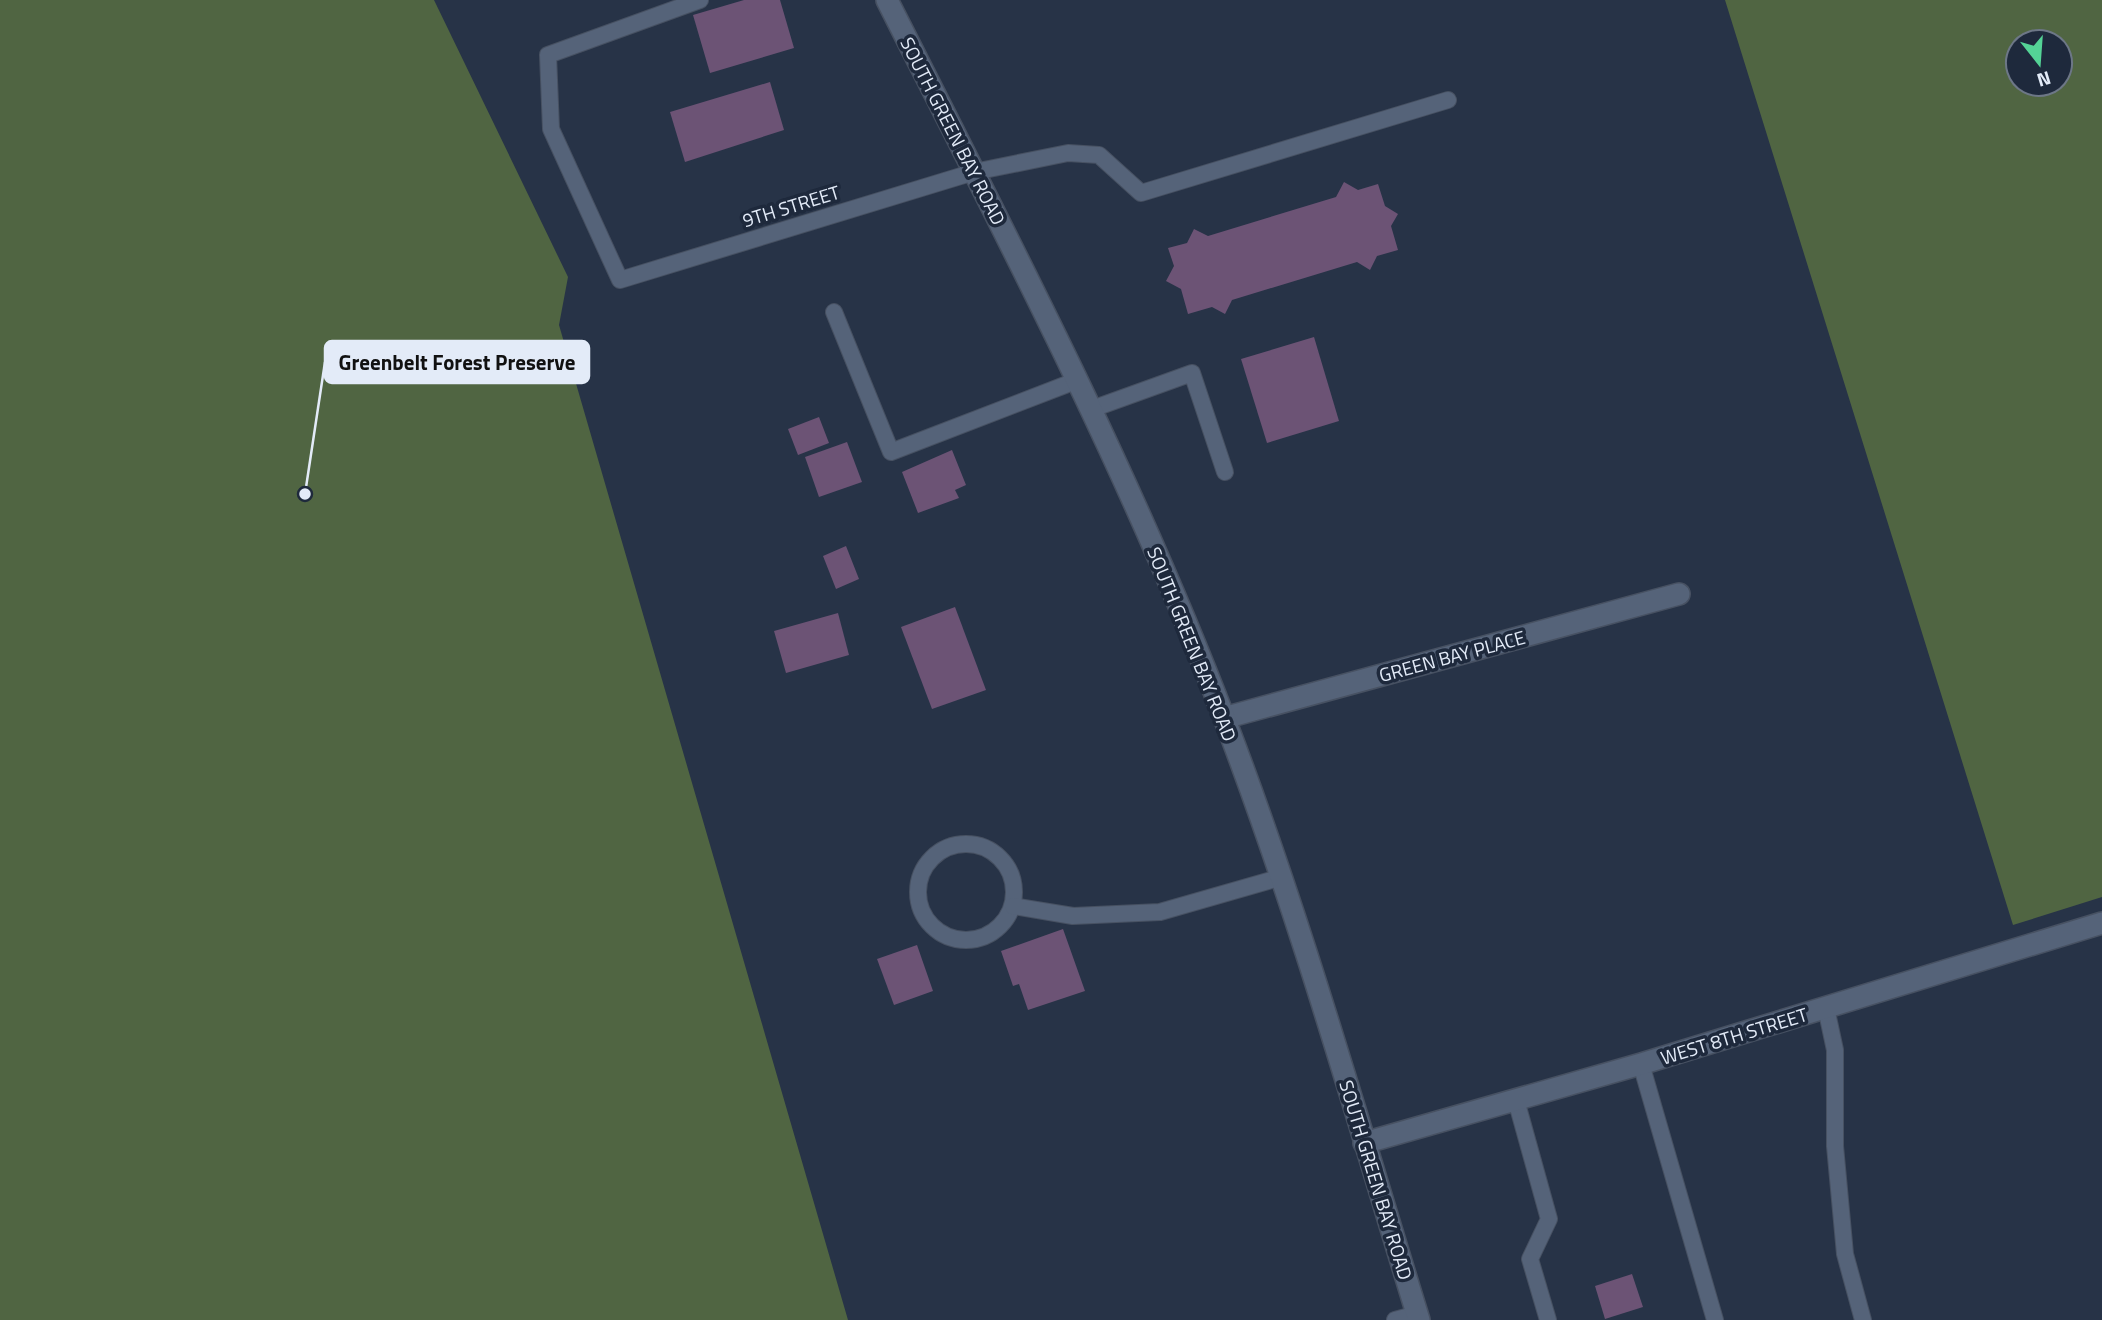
<svg xmlns="http://www.w3.org/2000/svg" width="2102" height="1320" font-family="'Titillium Web',sans-serif">
	<rect width="100%" height="100%" fill="#273347"/>
	<!-- green -->
	<g fill="#506542" fill-rule="evenodd">
		<path d="M0 0H434L568 277 559 325 848 1320H0Z"/>
		<path d="M1725 0H2102V897L2013 925ZM2060 42V84H2018V42Z"/>
	</g>
	<!-- building -->
	<g fill="#6c5375">
		<path d="M744 0H780L794 48 710 73 693 15Z"/>
		<path d="M770 82 784 130 685 162 670 112Z"/>
		<path d="M1344 182 1358 190 1378 184 1385 206 1398 214 1391 226 1398 250 1377 256 1370 270 1357 262 1232 300 1225 314 1212 307 1188 314 1181 289 1166 281 1174 266 1168 248 1187 243 1194 229 1208 236 1336 197Z"/>
		<path d="M1314 337 1339 421 1267 443 1241 359Z"/>
		<path d="M819 417 829 443 798 455 788 429Z"/>
		<path d="M847 442 862 482 819 497 805 457Z"/>
		<path d="M952 450 966 485 955 490 959 498 918 513 902 472Z"/>
		<path d="M846 546 859 579 836 589 823 556Z"/>
		<path d="M955 607 986 690 932 709 901 627Z"/>
		<path d="M838 613 849 655 786 673 774 631Z"/>
		<path d="M1063 929 1085 991 1028 1010 1019 984 1013 986 1001 951Z"/>
		<path d="M917 945 933 991 894 1005 877 959Z"/>
		<path d="M1632 1274 1643 1307 1605 1319 1595 1286Z"/>
	</g>
	<g fill="none" stroke-linecap="round" stroke-linejoin="round">
		<defs>
			<g id="lane">
				<path d="M700 0 548 55 551 129 620 280 974 172 1068 153 1099 155 1141 193 1448 100"/>
				<path d="M834 312 891 452 1078 380"/>
				<path d="M1092 409 1192 373 1225 472"/>
				<circle cx="966" cy="892" r="48"/>
				<path d="M1013 906 1073 916 1160 912 1282 877"/>
				<path d="M1826 1008 1835 1050V1146L1845 1254 1863 1320"/>
				<path d="M1641 1064 1715 1320"/>
				<path d="M1516 1100 1549 1219 1530 1259 1548 1320"/>
				<path d="M1395 1320 1417 1314"/>
			</g>
			<g id="street">
				<path d="M1224 718 1679 594"/>
				<path d="M1364 1143 1641 1064 2102 923"/>
			</g>
			<path id="secondary" d="M887 0C1007 237 1130 472 1225 720 1300 916 1357 1119 1419 1320"/>
		</defs>
		<!-- lane casing -->
		<use href="#lane" stroke="#475162" stroke-width="18"/>
		<!-- street casing -->
		<use href="#street" stroke="#475162" stroke-width="24"/>
		<!-- secondary casing -->
		<use href="#secondary" stroke="#475162" stroke-width="24"/>
		<!-- lane -->
		<use href="#lane" stroke="#556379" stroke-width="16"/>
		<!-- street -->
		<use href="#street" stroke="#556379" stroke-width="21"/>
		<!-- secondary -->
		<use href="#secondary" stroke="#556379" stroke-width="21"/>
	</g>
	<g text-anchor="middle" stroke-width="7" stroke-linejoin="round" paint-order="stroke">
		<!-- street labels -->
		<g font-size="19" fill="#e3ebf8" stroke="#1e293c">
			<text transform="translate(953 131) rotate(63)" y="7">SOUTH GREEN BAY ROAD</text>
			<text transform="translate(791 206) rotate(-17)" y="7">9TH STREET</text>
			<text transform="translate(1192 644) rotate(68)" y="7">SOUTH GREEN BAY ROAD</text>
			<text transform="translate(1452 656) rotate(-15)" y="7">GREEN BAY PLACE</text>
			<text transform="translate(1734 1036) rotate(-17)" y="7">WEST 8TH STREET</text>
			<text transform="translate(1376 1180) rotate(73)" y="7">SOUTH GREEN BAY ROAD</text>
		</g>
	</g>
	<!-- callouts -->
	<path fill="none" stroke="#e3ebf8" stroke-width="2.5" d="M305 494L325 362"/>
	<circle fill="#e3ebf8" stroke="#1e293c" stroke-width="2.5" cx="305" cy="494" r="7"/>
	<rect fill="#e3ebf8" stroke="#e3ebf8" stroke-width="2.5" x="325" y="341" width="264" height="42" rx="7"/>
	<g font-size="21" text-anchor="middle" font-weight="bold" fill="#111">
		<text x="457" y="370">Greenbelt Forest Preserve</text>
	</g>
	<!-- north arrow -->
	<g transform="translate(2039 63) rotate(163)"><circle r="33" fill="#1e293c" stroke="#6d7787" stroke-width="2"/>
	<path d="M0-5L12 26L0 18L-12 26Z" fill="#54d396"/>
	<text y="-10" font-size="19" font-weight="bold" text-anchor="middle" fill="#e3ebf8">N</text>
	</g>
</svg>
